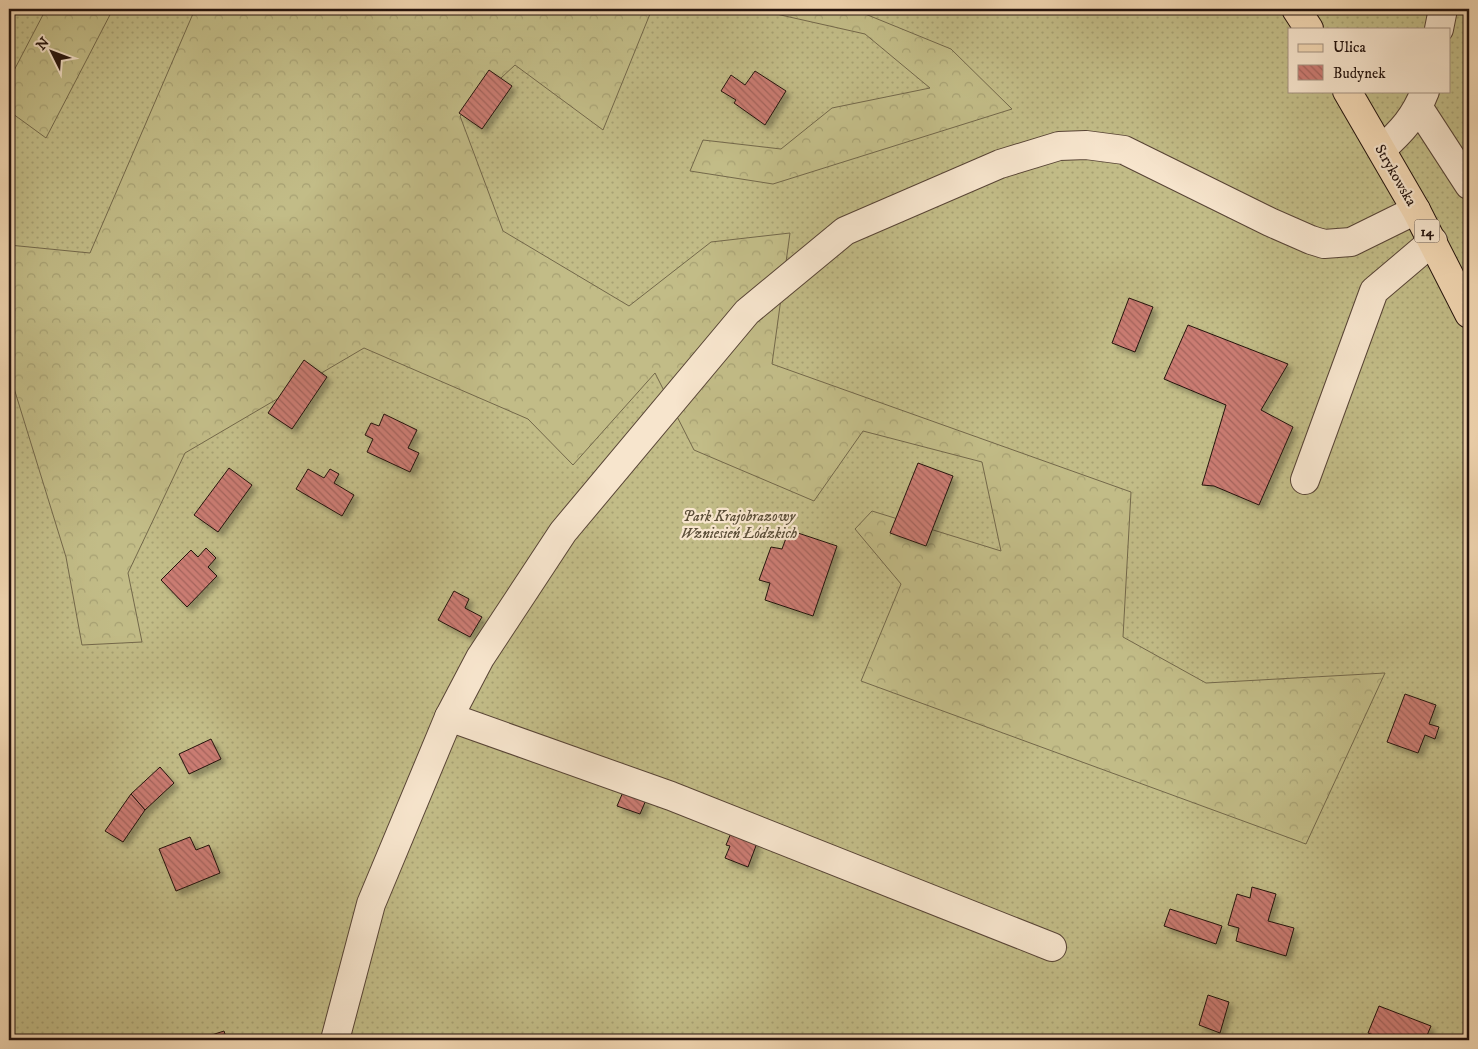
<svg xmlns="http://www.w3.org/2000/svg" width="1478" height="1049" font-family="'IM FELL DW Pica',serif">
	<defs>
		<pattern id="grass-dots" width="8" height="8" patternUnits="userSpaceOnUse" patternTransform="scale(1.25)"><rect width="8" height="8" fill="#c2bc87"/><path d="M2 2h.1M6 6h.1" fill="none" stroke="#a7a173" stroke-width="1.8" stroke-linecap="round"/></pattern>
		<pattern id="forest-crowns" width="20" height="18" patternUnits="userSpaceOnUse" patternTransform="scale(1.25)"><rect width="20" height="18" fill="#c2bc87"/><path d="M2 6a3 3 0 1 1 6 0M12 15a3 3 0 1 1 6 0" fill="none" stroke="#a7a173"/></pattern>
		<pattern id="building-back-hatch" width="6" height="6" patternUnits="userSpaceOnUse" patternTransform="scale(1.25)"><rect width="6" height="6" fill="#ca7b72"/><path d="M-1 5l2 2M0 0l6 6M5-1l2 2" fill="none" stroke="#a4645c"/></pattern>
		<filter id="shadow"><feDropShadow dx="4.5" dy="4.5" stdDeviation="2.5" flood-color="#0004"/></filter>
	</defs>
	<rect width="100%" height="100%" fill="#f2d7b2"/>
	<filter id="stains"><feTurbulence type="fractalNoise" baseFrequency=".004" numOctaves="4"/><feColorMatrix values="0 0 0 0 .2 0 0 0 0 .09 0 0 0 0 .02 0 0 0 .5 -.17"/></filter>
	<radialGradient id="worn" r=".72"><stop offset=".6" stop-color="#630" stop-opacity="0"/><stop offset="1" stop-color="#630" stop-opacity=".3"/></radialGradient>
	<!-- grass -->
	<path fill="url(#grass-dots)" stroke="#73684a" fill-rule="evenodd" d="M9 9H1469V1040H9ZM1289 29H1449V91H1289Z"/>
	<!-- forest -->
	<g fill="url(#forest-crowns)" stroke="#73684a">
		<path d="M46 9H113L46 138 9 111V80Z"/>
		<path d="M195 9H652L603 130 515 65 460 116 503 231 629 306 711 242 790 233 772 364 1131 492 1123 637 1206 683 1385 673 1306 844 861 681 901 584 855 529 872 511 1001 551 982 462 863 431 814 501 694 450 655 373 573 465 528 419 364 348 185 453 128 573 142 642 82 645 66 557 9 372V245L90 253Z"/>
		<path d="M754 9H853L951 49 1012 109 773 184 690 171 703 140 781 149 832 108 930 88 865 34Z"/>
	</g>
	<!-- building -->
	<g fill="url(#building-back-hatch)" stroke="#24130d" filter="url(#shadow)">
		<path d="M489 70 512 86 482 129 459 113Z"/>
		<path d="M755 71 786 91 765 125 734 103 736 100 721 91 731 75 745 85Z"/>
		<path d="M1129 298 1153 307 1135 352 1112 343Z"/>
		<path d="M1188 325 1288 364 1261 410 1293 427 1259 505 1214 486 1202 485 1226 405 1164 379Z"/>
		<path d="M304 360 327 377 292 429 268 413Z"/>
		<path d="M384 414 417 430 408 448 419 453 410 472 367 452 373 439 365 435 371 423 379 426Z"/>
		<path d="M918 463 953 476 926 546 890 533Z"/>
		<path d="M229 468 252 485 218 532 194 515Z"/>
		<path d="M308 469 324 478 330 469 339 474 334 483 354 495 342 516 296 489Z"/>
		<path d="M789 530 837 546 813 616 765 600 770 583 759 580 771 547 782 549Z"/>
		<path d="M206 548 216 558 208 567 217 576 187 607 161 580 191 550 198 557Z"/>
		<path d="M454 591 469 599 465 608 482 617 470 637 438 620Z"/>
		<path d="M1405 694 1436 705 1429 724 1439 727 1435 739 1425 735 1418 753 1387 742Z"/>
		<path d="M211 739 221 759 189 774 179 754Z"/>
		<path d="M160 767 174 783 145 810 131 794Z"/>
		<path d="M623 792 646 800 640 814 617 806Z"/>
		<path d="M131 794 145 810 123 842 105 831Z"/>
		<path d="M731 833 757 843 748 867 725 858 730 846 726 845Z"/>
		<path d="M190 837 196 850 209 845 220 873 176 891 159 849Z"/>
		<path d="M1252 887 1276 894 1268 921 1294 928 1286 956 1236 941 1239 928 1228 925 1237 894 1250 898Z"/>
		<path d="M1170 909 1222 926 1216 944 1164 926Z"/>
		<path d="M1208 995 1229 1002 1220 1033 1199 1025Z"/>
		<path d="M1379 1006 1431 1026 1425 1040H1387L1368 1033Z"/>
		<path d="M224 1031 227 1040H196Z"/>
	</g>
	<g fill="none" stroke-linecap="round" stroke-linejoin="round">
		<defs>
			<g id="minor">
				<path d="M1439 29 1443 9"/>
				<path d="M1419 108 1469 185"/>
				<path d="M1382 149C1402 131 1415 117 1425 91"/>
				<path d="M1305 480 1374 291 1433 241"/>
				<path d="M449 717 671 796 1052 947"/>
				<path d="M335 1040 371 904 449 717 480 658 563 532 747 312 845 231 1000 164 1059 146 1086 145 1124 150 1270 222 1311 240 1324 244 1351 242 1416 210"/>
			</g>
			<g id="major">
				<path d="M1296 9 1309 29"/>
				<path d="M1347 91 1416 210 1469 314"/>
			</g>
		</defs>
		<!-- minor casing -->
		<use href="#minor" stroke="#584436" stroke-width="30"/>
		<!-- major casing -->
		<use href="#major" stroke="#24130d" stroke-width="30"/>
		<!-- minor -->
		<use href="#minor" stroke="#f7e5cd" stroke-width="28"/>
		<!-- major -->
		<use href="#major" stroke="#f2d7b2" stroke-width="28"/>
	</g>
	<g text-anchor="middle" stroke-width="4.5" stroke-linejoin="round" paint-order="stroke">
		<!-- shield labels -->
		<rect fill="#f7e5cd" stroke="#635247" stroke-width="1" x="1414.5" y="219.5" width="25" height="23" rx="4"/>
		<g font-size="14" font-weight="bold" fill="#24130d">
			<text x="1427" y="236">14</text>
		</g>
		<!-- street labels -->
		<g font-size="15" fill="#24130d" stroke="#f7e5cd">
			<text transform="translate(1396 175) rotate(60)" y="5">Strykowska</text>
		</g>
		<!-- park labels -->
		<g font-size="15" font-style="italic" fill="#5b4e38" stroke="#f7e5cd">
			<text x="739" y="521">Park Krajobrazowy<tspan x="739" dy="17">Wzniesień Łódzkich</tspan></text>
		</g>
	</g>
	<!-- margin -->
	<rect width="1478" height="1049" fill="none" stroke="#f2d7b2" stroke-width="30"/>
	<rect x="10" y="10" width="1458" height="1029" fill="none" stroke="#24130d" stroke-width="2.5"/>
	<rect x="15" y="15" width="1448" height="1019" fill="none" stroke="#24130d"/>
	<!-- legend -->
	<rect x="1288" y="28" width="162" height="65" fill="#f7e5cd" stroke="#a39180"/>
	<rect x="1298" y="44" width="25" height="8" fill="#f2d7b2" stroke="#a39180"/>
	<text x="1333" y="52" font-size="15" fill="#24130d">Ulica</text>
	<rect x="1298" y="65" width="25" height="15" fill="url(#building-back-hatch)" stroke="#a39180"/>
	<text x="1333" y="78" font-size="15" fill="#24130d">Budynek</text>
	<!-- north arrow -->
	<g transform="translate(52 52) rotate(312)" stroke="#f7e5cd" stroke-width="4" paint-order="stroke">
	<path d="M0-4L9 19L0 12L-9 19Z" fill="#24130d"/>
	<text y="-8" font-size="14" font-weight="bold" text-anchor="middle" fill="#24130d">N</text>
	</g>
	<rect width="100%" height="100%" filter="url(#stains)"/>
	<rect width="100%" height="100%" fill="url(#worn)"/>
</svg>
